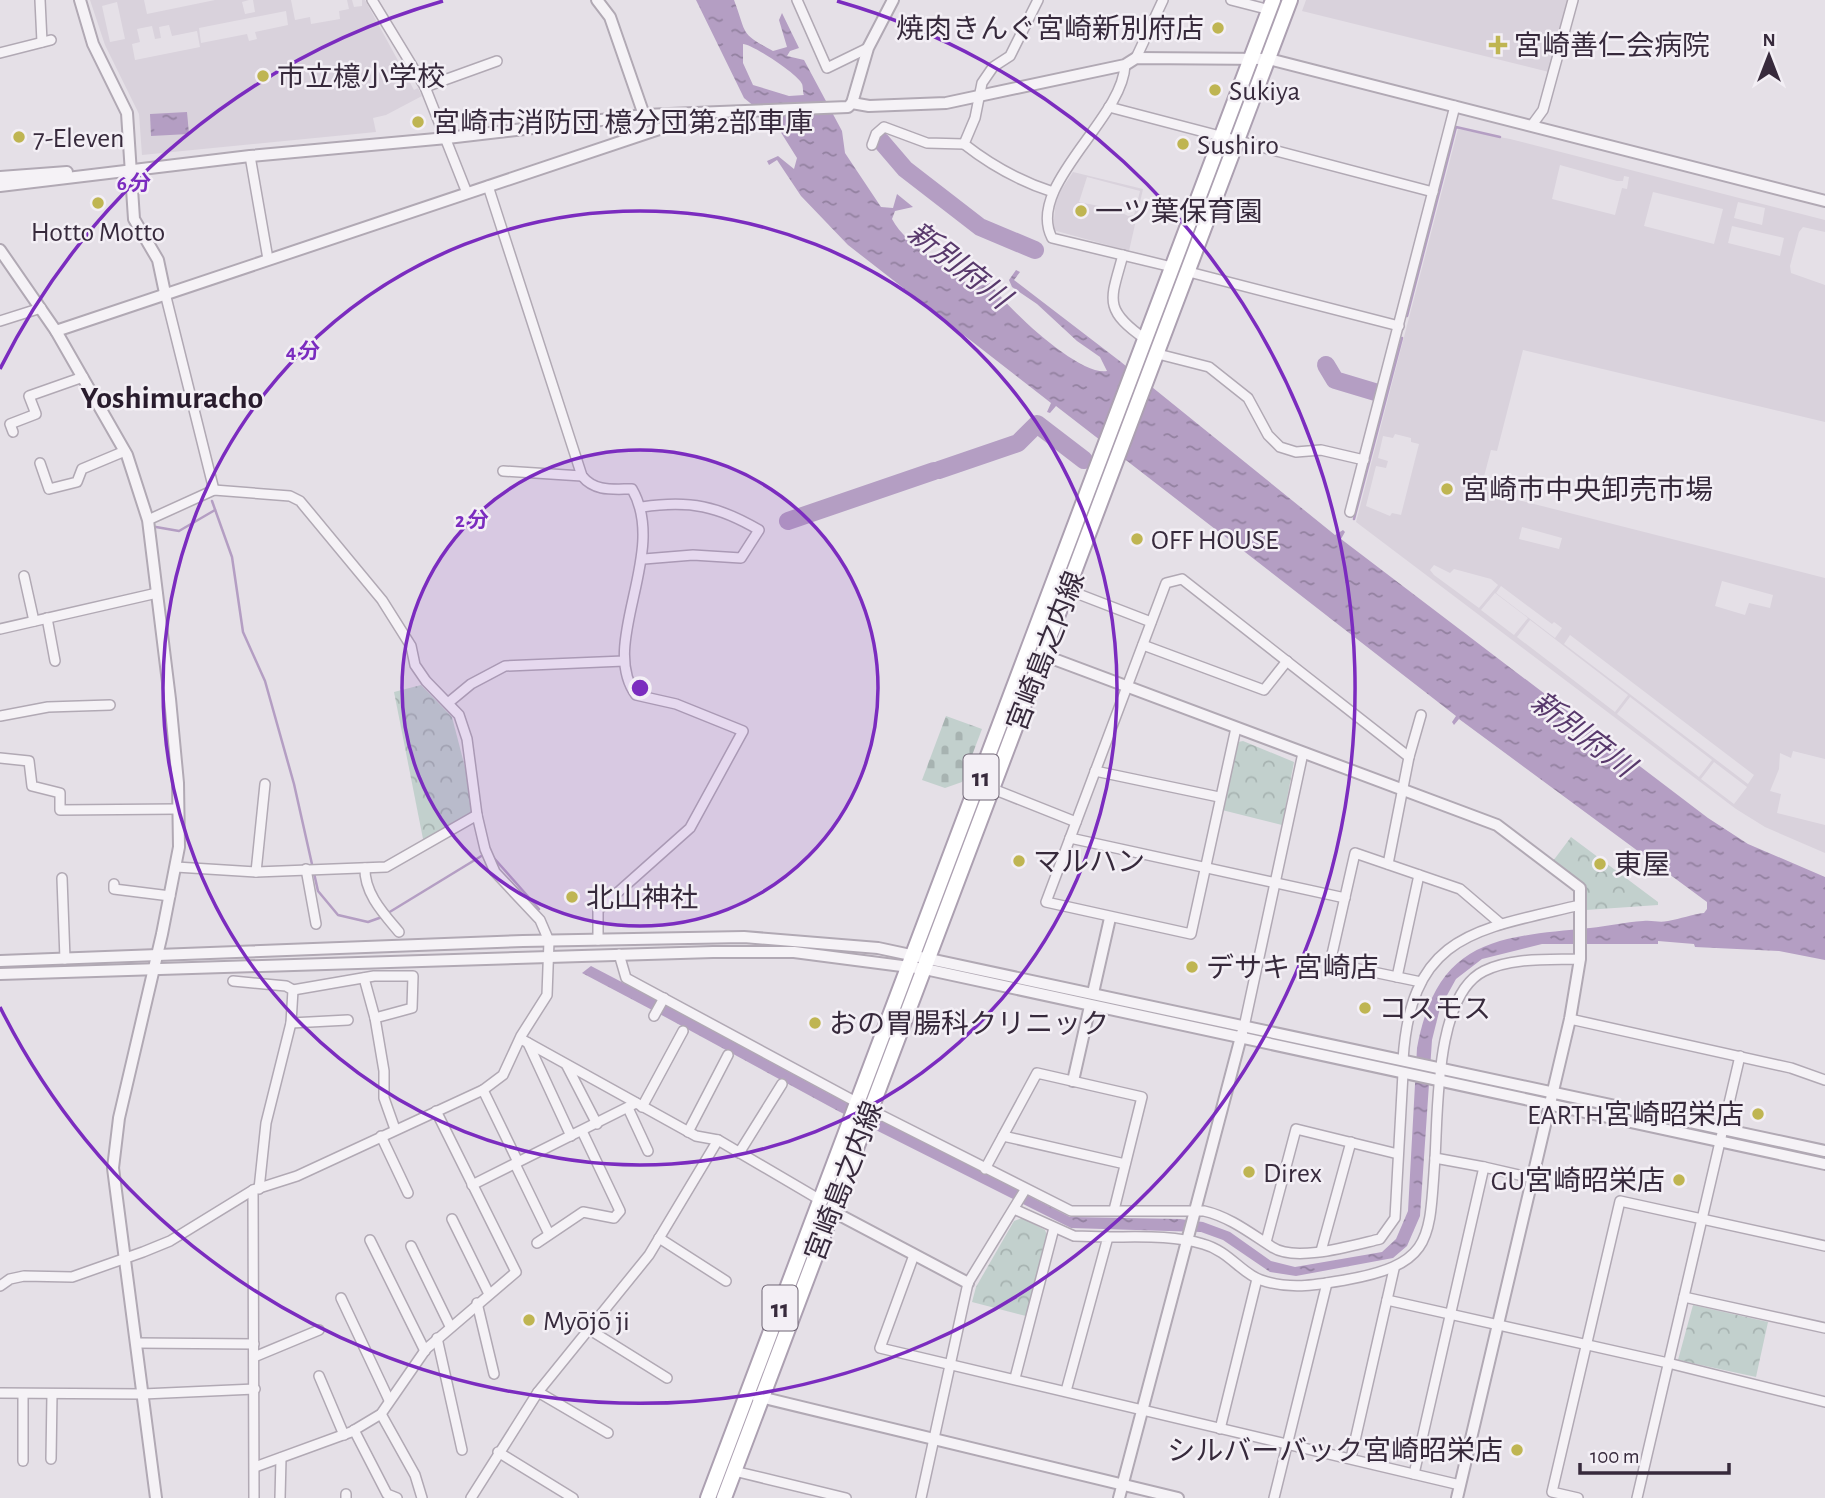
<svg xmlns="http://www.w3.org/2000/svg" width="1825" height="1498" font-family="'Alegreya Sans','Noto Sans JP',sans-serif">
	<defs>
		<pattern id="cemetery-stones" width="16" height="16" patternUnits="userSpaceOnUse" patternTransform="scale(1.75)"><rect width="16" height="16" fill="#c2d0cd"/><path d="M2 7V4a2 2 0 0 1 4 0v3zM10 15v-3a2 2 0 0 1 4 0v3z" fill="#a7b3b1"/></pattern>
		<pattern id="park-crowns" width="20" height="18" patternUnits="userSpaceOnUse" patternTransform="scale(1.75)"><rect width="20" height="18" fill="#c2d0cd"/><path d="M2 6a3 3 0 1 1 6 0M12 15a3 3 0 1 1 6 0" fill="none" stroke="#a7b3b1"/></pattern>
		<pattern id="water-ripples" width="26" height="14" patternUnits="userSpaceOnUse" patternTransform="scale(1.75)"><rect width="26" height="14" fill="#b49ec3"/><path d="M2 4q2-2 4 0t4 0M15 11q2-2 4 0t4 0" fill="none" stroke="#9381a0"/></pattern>
	</defs>
	<rect width="100%" height="100%" fill="#e5e0e7"/>
	<!-- built -->
	<g fill="#d9d2dc" fill-rule="evenodd">
		<path d="M90 0H144L147 14 215 0H249L242 2 245 14 255 12 253 0H291L295 20 310 17 311 24 340 19 339 11 349 9 347 0H352L354 7 362 6V0H365L414 90 418 88 422 96 386 115 373 118 376 132 142 155 139 114 105 45ZM117 2 125 39 110 42 102 6ZM286 11 288 25 255 32 257 39 249 41 247 34 201 43 199 28ZM169 25 172 36 197 31 200 47 135 60 132 44 140 42 137 29 152 26 155 39 161 38 159 27Z"/>
		<path d="M1306 0H1568L1549 72 1302 11Z"/>
		<path d="M1458 129 1510 139 1825 220V232L1803 227 1799 232 1790 266 1791 273 1825 285V422L1523 350 1497 451 1491 450 1482 484 1488 486 1487 492 1825 578V759L1793 751 1791 758 1780 753 1779 769 1770 791 1781 794 1777 813 1825 825V853L1765 827 1736 809 1356 522ZM1560 165 1617 181H1623L1624 176 1629 177 1627 189 1622 188 1615 215 1552 199ZM1653 192 1723 209 1714 244 1644 226ZM1738 202 1765 208 1762 225 1734 218ZM1732 226 1784 238 1780 256 1728 243ZM1395 434 1411 438V442L1419 444 1401 515 1392 513 1390 516 1366 506 1376 466 1386 468 1388 461 1378 458 1383 436 1393 438ZM1522 527 1562 538 1559 549 1519 539ZM1434 565 1450 573 1454 569 1491 579 1498 585 1479 608 1434 575 1430 570ZM1722 581 1773 595 1770 608 1749 603 1745 615 1715 606ZM1501 586 1552 624 1554 622 1562 628 1555 638 1496 593ZM1495 593 1528 618 1514 635 1481 610ZM1530 620 1628 695 1615 712 1517 637ZM1570 635 1754 775 1748 784 1564 644ZM1630 697 1712 760 1699 777 1617 714ZM1714 762 1747 787 1734 804 1701 779Z"/>
		<path d="M1073 172 1143 189 1129 251 1053 230 1056 198ZM1087 177 1140 191 1134 215 1128 216 1117 210 1116 214 1109 212V208L1079 202Z"/>
	</g>
	<!-- cemetery -->
	<path fill="url(#cemetery-stones)" d="M946 716 982 729 962 782 945 788 922 780Z"/>
	<!-- park -->
	<g fill="url(#park-crowns)">
		<path d="M421 685 452 717 467 775 471 812 458 825 424 844 394 692Z"/>
		<path d="M1243 741 1294 762 1282 825 1222 810 1238 742Z"/>
		<path d="M1571 837 1658 902V905L1586 910V887L1553 861Z"/>
		<path d="M1022 1218 1045 1230 1047 1235 1026 1316 972 1302 976 1287 1014 1221Z"/>
		<path d="M1693 1305 1768 1322 1756 1377 1678 1360Z"/>
	</g>
	<!-- water -->
	<g fill="url(#water-ripples)" fill-rule="evenodd">
		<path d="M696 0H734C747 34 739 33 773 51L787 47 779 20 782 13 799 48 790 51 787 56 804 60 842 131 845 153 881 207 893 208 897 194 913 207 895 211 892 219C908 249 949 264 972 288L990 283C1005 306 1078 376 1107 371L1100 357 1077 341 1037 304 1012 287 1009 280 1016 270 1020 272 1014 280 1121 362 1335 535 1343 530 1345 532 1341 539 1708 818 1748 844 1825 877V960L1779 951 1695 947 1694 944 1658 941V944H1542L1482 959 1456 979 1440 1008 1432 1040 1420 1216 1407 1246 1393 1258 1296 1276 1270 1272 1223 1240 1201 1232 1071 1228 838 1111 656 1012 662 1003 826 1092 1070 1217 1180 1219 1203 1222 1230 1232 1271 1261 1295 1267 1382 1252 1396 1239 1408 1211 1417 1048C1437 940 1495 937 1590 928 1608 926 1625 922 1643 921 1654 920 1658 923 1668 921 1681 919 1692 914 1704 913L1707 909V902L1459 719 1454 725 1452 722 1456 716 1223 535 1218 540 1215 538 1219 532 1215 529 1056 406 1050 413 1047 412 1051 403 848 245 801 196 777 160 769 165 767 161 778 156 794 169 797 158 775 123 744 98ZM743 44C752 44 799 75 802 84 803 85 803 95 804 95L789 96 753 85 743 63Z"/>
		<path d="M187 112 189 134 151 136 150 114Z"/>
		<path d="M591 966 660 1002 654 1011 582 973Z"/>
	</g>
	<g fill="none" stroke-linecap="round" stroke-linejoin="round">
		<!-- stream -->
		<g stroke="#b49ec3" stroke-width="2.5">
			<path d="M1407 316 1456 127 1500 137"/>
			<path d="M212 501 232 557 243 632 265 681 294 784 318 891 338 915 368 922 382 917"/>
			<path d="M1354 519 1402 338"/>
			<path d="M156 527 179 531 215 510"/>
			<path d="M493 857 539 909"/>
			<path d="M388 913 483 855"/>
		</g>
		<!-- river -->
		<g stroke="#b49ec3" stroke-width="18">
			<path d="M881 141 905 169 980 227 1035 250"/>
			<path d="M1326 365 1335 380 1375 392"/>
			<path d="M939 470 1018 443 1037 424 1084 460"/>
			<path d="M788 521 934 471"/>
		</g>
		<defs>
			<g id="minor">
				<path d="M40 0 42 42"/>
				<path d="M372 0 425 87 467 193"/>
				<path d="M797 0 827 68 868 48"/>
				<path d="M1038 0 1010 56 993 67 982 83 975 118 964 144C992 166 1019 181 1053 192"/>
				<path d="M1231 0 1270 10"/>
				<path d="M0 53 51 40"/>
				<path d="M1136 58 1163 0"/>
				<path d="M1125 65C1123 119 1025 186 1052 238L1172 267"/>
				<path d="M425 87 497 61"/>
				<path d="M1109 107 1433 192"/>
				<path d="M1532 125 1543 110 1573 0"/>
				<path d="M872 145 876 134 884 127 927 143 964 144"/>
				<path d="M250 156 268 259"/>
				<path d="M488 186 582 476C595 492 613 489 632 489 669 553 598 643 636 695L676 704 743 731 690 828 598 910V940"/>
				<path d="M1123 255C1111 299 1102 309 1145 339"/>
				<path d="M1189 272 1399 326"/>
				<path d="M165 293 214 490"/>
				<path d="M0 321 41 308"/>
				<path d="M1158 354 1209 367 1248 398 1268 435 1280 447 1296 452 1321 450 1364 460"/>
				<path d="M13 432 10 424 36 414 29 396 83 377"/>
				<path d="M40 463 49 489 77 482 82 469 125 451"/>
				<path d="M503 471 582 476"/>
				<path d="M642 507C690 500 718 506 759 530L741 558 693 555 644 559"/>
				<path d="M1350 512 1455 106"/>
				<path d="M24 576 34 621"/>
				<path d="M1068 590 1151 622"/>
				<path d="M47 618 55 661"/>
				<path d="M0 629 157 593"/>
				<path d="M1143 645 1264 690 1287 661"/>
				<path d="M448 703 471 684 505 666 624 661"/>
				<path d="M0 716 48 707 110 705"/>
				<path d="M1236 728 1191 934 1046 902 1166 583 1182 579 1409 757 1388 864"/>
				<path d="M1409 757 1421 715"/>
				<path d="M0 758 29 761 32 786 60 793V810L178 809"/>
				<path d="M1095 771 1219 797"/>
				<path d="M993 789 1076 822"/>
				<path d="M1070 838 1345 898"/>
				<path d="M176 867 256 872 386 867 477 815"/>
				<path d="M365 868C364 893 384 914 399 932"/>
				<path d="M306 869 316 924"/>
				<path d="M256 872 265 784"/>
				<path d="M62 878 65 959"/>
				<path d="M114 884V889L170 896"/>
				<path d="M619 954 626 978 871 1110 1071 1211H1204C1230 1217 1250 1233 1272 1247 1295 1263 1354 1245 1380 1239L1395 1218 1403 1073"/>
				<path d="M1397 977 1419 875"/>
				<path d="M364 978 375 1018 384 1071V1098L395 1129"/>
				<path d="M233 981 286 986 293 990 291 1023 266 1123 259 1189"/>
				<path d="M1421 982 1330 963 1355 853 1460 889 1501 924"/>
				<path d="M293 990 374 976H413L412 1008 375 1018"/>
				<path d="M654 1016 664 998"/>
				<path d="M1570 1019 1791 1068 1825 1080"/>
				<path d="M291 1023 348 1020"/>
				<path d="M1244 1027 1303 753"/>
				<path d="M521 1039 696 1136 718 1140 822 1201"/>
				<path d="M528 1043 571 1136"/>
				<path d="M1403 1060C1411 933 1476 930 1580 905"/>
				<path d="M567 1066 597 1124"/>
				<path d="M483 1090 518 1162"/>
				<path d="M642 1107 683 1031"/>
				<path d="M628 1108 648 1151"/>
				<path d="M688 1132 728 1055"/>
				<path d="M381 1136 408 1193"/>
				<path d="M1003 1136 1125 1164"/>
				<path d="M739 1153 782 1084"/>
				<path d="M515 1164 549 1234"/>
				<path d="M1484 1167 1532 1178"/>
				<path d="M985 1169 1037 1073 1142 1097 1114 1210"/>
				<path d="M472 1185 636 1103"/>
				<path d="M253 1190 254 1498"/>
				<path d="M1014 1209 1074 1236 1108 1237 1066 1391"/>
				<path d="M452 1219 489 1294"/>
				<path d="M1108 1237C1140 1237 1173 1235 1203 1244 1229 1251 1242 1274 1261 1280 1290 1290 1316 1285 1345 1280 1434 1264 1429 1240 1435 1158"/>
				<path d="M659 1238 726 1281"/>
				<path d="M370 1240 425 1351"/>
				<path d="M1266 1242 1296 1129 1398 1154"/>
				<path d="M537 1243 583 1212 614 1218 620 1211 582 1131"/>
				<path d="M411 1246 450 1326"/>
				<path d="M1321 1251 1351 1142"/>
				<path d="M914 1255 880 1348 1460 1485"/>
				<path d="M0 1286 10 1279 24 1276 72 1277 143 1252 170 1241 253 1190 297 1176 483 1090 503 1075 521 1036 547 995 549 941 540 920 495 872 485 849 477 815 467 739 459 715 426 681 415 665 411 646 382 600 300 501 290 496 214 490 148 520"/>
				<path d="M1684 1297 1825 1328"/>
				<path d="M341 1298 389 1400"/>
				<path d="M1387 1300 1668 1363 1825 1402"/>
				<path d="M477 1303 494 1374"/>
				<path d="M590 1330 667 1378"/>
				<path d="M437 1338 462 1450"/>
				<path d="M137 1343 254 1344"/>
				<path d="M254 1357 319 1330"/>
				<path d="M319 1376 344 1435"/>
				<path d="M1015 1378 1054 1228"/>
				<path d="M538 1392 608 1433"/>
				<path d="M0 1393 143 1394 255 1389"/>
				<path d="M381 1414 415 1475 422 1498"/>
				<path d="M1220 1429 1257 1279"/>
				<path d="M354 1430 387 1494 397 1498"/>
				<path d="M498 1452 573 1498"/>
				<path d="M1351 1458 1394 1269"/>
				<path d="M51 1459 52 1394"/>
				<path d="M23 1461V1394"/>
				<path d="M255 1467 351 1432 381 1414 426 1349 516 1272 436 1111"/>
				<path d="M734 1471 846 1498"/>
				<path d="M1414 1474 1484 1167 1435 1158C1438 1111 1435 995 1484 971 1512 957 1550 960 1580 959"/>
				<path d="M280 1498 281 1458"/>
				<path d="M346 1498V1494"/>
				<path d="M471 1498 538 1392 649 1255 718 1140"/>
				<path d="M921 1498 968 1283 1025 1190"/>
				<path d="M1274 1498 1327 1283"/>
				<path d="M1578 1498 1552 1492 1620 1201 1825 1246"/>
				<path d="M1637 1498 1740 1056"/>
			</g>
			<g id="tertiary">
				<path d="M80 0 93 44 127 113 134 219 158 260 165 293"/>
				<path d="M597 0 610 17 644 115"/>
				<path d="M852 103 868 48 893 0"/>
				<path d="M0 177 67 172"/>
				<path d="M0 186 250 156 447 138 644 115 848 107 852 103 869 106 946 103 1125 65 1136 58 1269 59 1825 201"/>
				<path d="M0 250 56 331 127 455 148 520 170 699 178 783 179 847 162 934 119 1118 113 1168 156 1498"/>
				<path d="M56 331 695 117"/>
				<path d="M1043 655 1497 825 1580 888V959L1570 1019 1457 1498"/>
				<path d="M0 961 523 941 744 937 878 948 1825 1151"/>
				<path d="M0 974 713 952H794L925 969 1825 1164"/>
				<path d="M1093 993 1110 918"/>
				<path d="M1073 1081 1090 1006"/>
				<path d="M832 1211 968 1283"/>
				<path d="M756 1396 1178 1498"/>
				<path d="M1119 1498 1242 1033"/>
			</g>
			<g id="primary">
				<path d="M708 1498 1273 0"/>
				<path d="M724 1498 1290 0"/>
			</g>
		</defs>
		<!-- minor casing -->
		<use href="#minor" stroke="#b1a9b4" stroke-width="12"/>
		<!-- tertiary casing -->
		<use href="#tertiary" stroke="#b1a9b4" stroke-width="14"/>
		<!-- primary casing -->
		<use href="#primary" stroke="#aca0b1" stroke-width="18"/>
		<!-- minor -->
		<use href="#minor" stroke="#f5f2f6" stroke-width="9"/>
		<!-- tertiary -->
		<use href="#tertiary" stroke="#f5f2f6" stroke-width="10"/>
		<!-- primary -->
		<use href="#primary" stroke="#fff" stroke-width="14"/>
	</g>
	<!-- distance rings -->
	<circle cx="640" cy="688" r="238" fill="#7b2cbf" fill-opacity=".12"/>
	<g fill="none" stroke="#7b2cbf" stroke-width="3.5">
		<circle cx="640" cy="688" r="238"/>
		<circle cx="640" cy="688" r="477"/>
		<path d="M0 369A715 715 0 0 1 443 1M837 1A715 715 0 1 1 0 1007"/>
	</g>
	<!-- markers -->
	<g fill="#bfb552" stroke="#f3eff5" stroke-width="2.5">
		<circle cx="1218" cy="28" r="7"/>
		<path d="M1494.5 34.5h7v7h7v7h-7v7h-7v-7h-7v-7h7z"/>
		<circle cx="263" cy="76" r="7"/>
		<circle cx="1215" cy="90" r="7"/>
		<circle cx="418" cy="122" r="7"/>
		<circle cx="19" cy="137" r="7"/>
		<circle cx="1183" cy="144" r="7"/>
		<circle cx="98" cy="203" r="7"/>
		<circle cx="1081" cy="211" r="7"/>
		<circle cx="1447" cy="489" r="7"/>
		<circle cx="1137" cy="539" r="7"/>
		<circle cx="1019" cy="861" r="7"/>
		<circle cx="1600" cy="864" r="7"/>
		<circle cx="572" cy="897" r="7"/>
		<circle cx="1192" cy="967" r="7"/>
		<circle cx="1365" cy="1008" r="7"/>
		<circle cx="815" cy="1023" r="7"/>
		<circle cx="1758" cy="1114" r="7"/>
		<circle cx="1249" cy="1172" r="7"/>
		<circle cx="1679" cy="1180" r="7"/>
		<circle cx="529" cy="1320" r="7"/>
		<circle cx="1517" cy="1450" r="7"/>
	</g>
	<g text-anchor="middle" stroke-width="5" stroke-linejoin="round" paint-order="stroke">
		<!-- shield labels -->
		<g fill="#f3eff5" stroke="#6f6574" stroke-width="2">
			<rect x="963.5" y="754.5" width="35" height="45" rx="5"/>
			<rect x="762.5" y="1285.5" width="35" height="45" rx="5"/>
		</g>
		<g font-size="26" font-weight="bold" fill="#372a3c">
			<text x="981" y="786">11</text>
			<text x="780" y="1317">11</text>
		</g>
		<!-- poi labels -->
		<g font-size="28" fill="#372a3c" stroke="#f3eff5" text-anchor="start">
			<text x="1204" y="38" text-anchor="end">焼肉きんぐ宮崎新別府店</text>
			<text x="1514" y="55">宮崎善仁会病院</text>
			<text x="277" y="86">市立檍小学校</text>
			<text x="1229" y="100">Sukiya</text>
			<text x="432" y="132">宮崎市消防団 檍分団第2部車庫</text>
			<text x="33" y="147">7-Eleven</text>
			<text x="1197" y="154">Sushiro</text>
			<text x="1095" y="221">一ツ葉保育園</text>
			<text x="98" y="241" text-anchor="middle">Hotto Motto</text>
			<text x="1461" y="499">宮崎市中央卸売市場</text>
			<text x="1151" y="549">OFF HOUSE</text>
			<text x="1033" y="871">マルハン</text>
			<text x="1614" y="874">東屋</text>
			<text x="586" y="907">北山神社</text>
			<text x="1206" y="977">デサキ 宮崎店</text>
			<text x="1379" y="1018">コスモス</text>
			<text x="829" y="1033">おの胃腸科クリニック</text>
			<text x="1744" y="1124" text-anchor="end">EARTH宮崎昭栄店</text>
			<text x="1263" y="1182">Direx</text>
			<text x="1665" y="1190" text-anchor="end">GU宮崎昭栄店</text>
			<text x="543" y="1330">Myōjō ji</text>
			<text x="1503" y="1460" text-anchor="end">シルバーバック宮崎昭栄店</text>
		</g>
		<!-- street labels -->
		<g font-size="28" fill="#372a3c" stroke="#f3eff5">
			<text transform="translate(1045 651) rotate(-69)" y="10">宮崎島之内線</text>
			<text transform="translate(843 1181) rotate(-69)" y="10">宮崎島之内線</text>
		</g>
		<!-- water labels -->
		<g font-size="30" font-style="italic" fill="#58396c" stroke="#f3eff5">
			<text transform="translate(959 265) rotate(38)" y="10">新別府川</text>
			<text transform="translate(1583 734) rotate(37)" y="10">新別府川</text>
		</g>
		<!-- quarter labels -->
		<g font-size="32" font-weight="bold" fill="#291c2d" stroke="#f3eff5">
			<text x="172" y="408">Yoshimuracho</text>
		</g>
	</g>
	<circle cx="640" cy="688" r="10" fill="#7b2cbf" stroke="#f3eff5" stroke-width="3.5"/>
	<g font-size="21" text-anchor="middle" font-weight="bold" fill="#7b2cbf" stroke="#f3eff5" stroke-width="5" stroke-linejoin="round" paint-order="stroke">
		<text x="134" y="190">6 分</text>
		<text x="303" y="358">4 分</text>
		<text x="472" y="527">2 分</text>
	</g>
	<!-- north arrow -->
	<g transform="translate(1769 56)" stroke="#f3eff5" stroke-width="5" paint-order="stroke">
	<path d="M0-5L12 26L0 18L-12 26Z" fill="#372a3c"/>
	<text y="-10" font-size="19" font-weight="bold" text-anchor="middle" fill="#372a3c">N</text>
	</g>
	<!-- scale -->
	<path d="M1580 1463v10h149v-10" fill="none" stroke="#372a3c" stroke-width="3.5"/>
	<text x="1590" y="1463" font-size="21" fill="#372a3c" stroke="#f3eff5" stroke-width="5" paint-order="stroke">100 m</text>
</svg>
